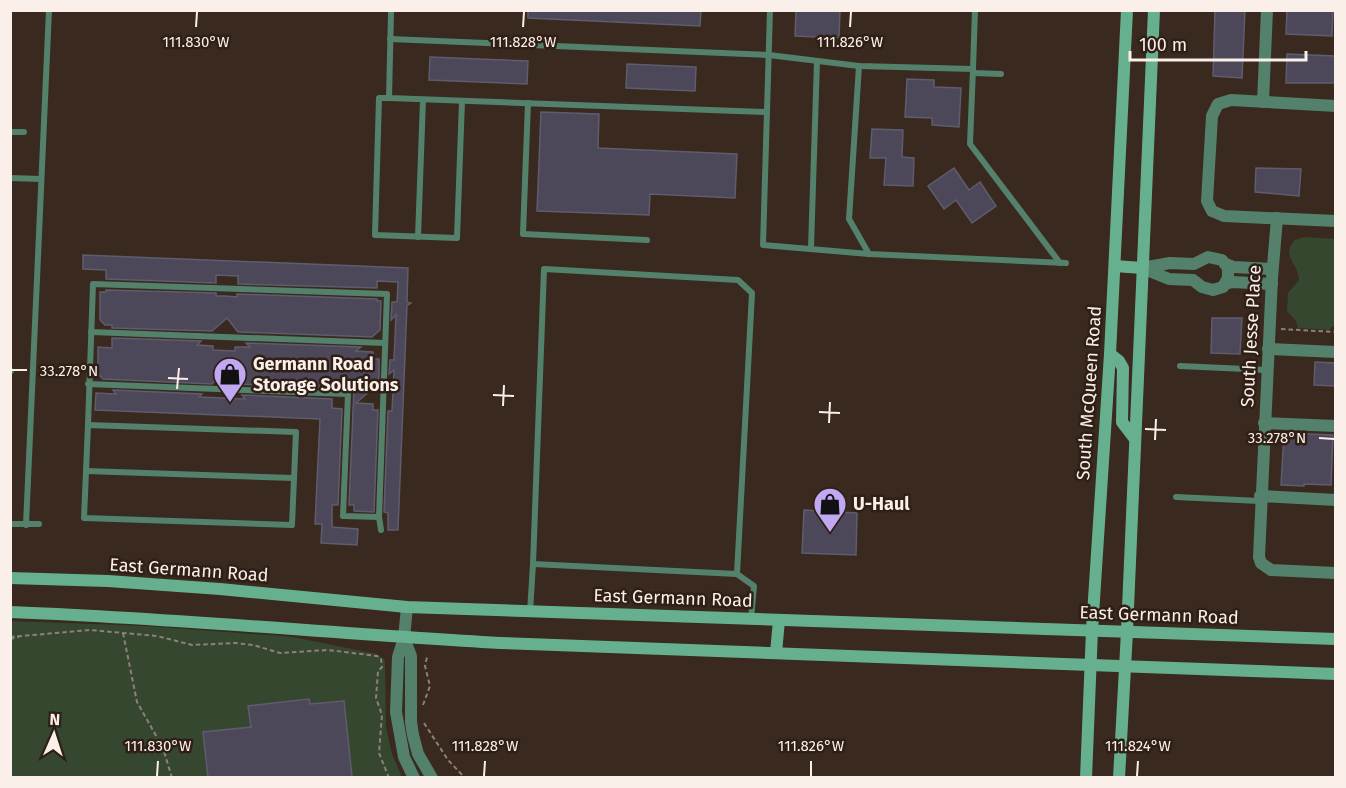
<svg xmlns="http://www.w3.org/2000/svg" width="1346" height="788" font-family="'Fira Sans',sans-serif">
	<rect width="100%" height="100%" fill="#39291f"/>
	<!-- green -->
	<g fill="#35482f">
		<path d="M1304 237 1335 239V326L1331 327 1330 330 1298 328 1296 321 1287 311 1288 293 1299 280C1299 264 1280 256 1295 240Z"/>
		<path d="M11 621 146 626 293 637 377 654 384 659 385 663 386 727 392 754 402 777 11 778Z"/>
	</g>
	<!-- building -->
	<g fill="#4c485a" stroke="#5f5c6e" stroke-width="1.5">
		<path d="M528 10H701L700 26 528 18Z"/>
		<path d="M796 10H840L839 38 795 36Z"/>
		<path d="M1215 10H1245L1242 78 1213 76Z"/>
		<path d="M1287 10H1333L1332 36 1286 34Z"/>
		<path d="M1287 54 1335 56V83H1286Z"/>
		<path d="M430 57 528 61 527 84 429 80Z"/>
		<path d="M627 64 696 67 695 91 626 88Z"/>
		<path d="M907 79 934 80V87L961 88 959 127 932 125V118L905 117Z"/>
		<path d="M541 112 599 114 598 148 737 154 735 198 650 194 649 215 537 211Z"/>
		<path d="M872 129 903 130 902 157 914 158 913 186 884 185 886 158H870Z"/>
		<path d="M954 168 969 190 980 182 996 206 972 223 956 200 944 209 928 186Z"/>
		<path d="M1256 168 1301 169 1299 196 1255 192Z"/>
		<path d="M83 255 408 268 407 302 411 303 407 306 398 530H388V513L384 512 388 411H392L394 370 389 374 390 360H394L396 315 391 320 392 302H397L398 282 377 281V288L238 284V276L216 275V283L106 279V270L83 269Z"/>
		<path d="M106 290 216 293V296H226L237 297V294L377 299V301H381L380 330 372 337 238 332 227 318 212 331 112 328V325H105L100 320V292H106Z"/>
		<path d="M1212 318H1242L1240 354 1211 353Z"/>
		<path d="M112 338 201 341 197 345 213 346V350L235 351V347H250L246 343 361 347 356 351 373 352V359H379V383L356 403 373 404V410H378L374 512 354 511V505H349L354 388 234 384 224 372 212 384 103 379 98 374V347L112 348Z"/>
		<path d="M1315 362 1335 363V386L1314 385Z"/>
		<path d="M113 390 202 394 199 397 245 399 242 395 332 399V408L342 409 338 505H332V527L358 529 357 545 321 543 322 524H315L320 419 95 410 96 393 116 394Z"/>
		<path d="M1284 433 1333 435 1331 485 1304 484V486L1281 485Z"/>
		<path d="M804 510 857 513 856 555 802 553Z"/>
		<path d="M309 699 310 704 344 701 352 777H208L203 732 251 727 248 706Z"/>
	</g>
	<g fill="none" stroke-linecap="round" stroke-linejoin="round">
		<!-- path -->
		<g stroke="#8e8077" stroke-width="2" stroke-dasharray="4.5 3" stroke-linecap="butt">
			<path d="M1281 329 1336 332"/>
			<path d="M123 633 137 702 163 748 172 778"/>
			<path d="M10 637 90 630 157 636 192 645 235 643 253 645 280 653 328 650 377 656 381 659 382 667 378 671 376 698 382 715 379 753 389 778"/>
			<path d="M10 639 19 637"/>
			<path d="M423 705 430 686 425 666 427 657"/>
			<path d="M424 723 448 760 465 778"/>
		</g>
		<!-- service -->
		<g stroke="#54816c" stroke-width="6">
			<path d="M770 10 763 245 869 254 1066 263"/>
			<path d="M391 12 389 98 767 112"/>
			<path d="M390 39 769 55 859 66 973 69 970 144 1060 263"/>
			<path d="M859 66 849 219 869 254"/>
			<path d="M973 69 975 10"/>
			<path d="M973 73 1001 74"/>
			<path d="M389 98H379L375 235 457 238 462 101"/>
			<path d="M528 103 523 234 647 240"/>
			<path d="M10 132H24"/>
			<path d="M10 178 41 179"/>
			<path d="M418 237 423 100"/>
			<path d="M811 248 817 61"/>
			<path d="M91 332 385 343"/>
			<path d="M1180 366 1267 370"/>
			<path d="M10 371H11"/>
			<path d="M88 425 93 284 387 294 379 517 343 516 348 394 88 384"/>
			<path d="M88 425 296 432 292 525 84 518Z"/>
			<path d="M86 471 294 478"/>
			<path d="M1176 497 1260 501"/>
			<path d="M379 517 381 530"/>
			<path d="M10 524H39"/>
			<path d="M26 525 49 10"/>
			<path d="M533 564 544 269 738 280 752 293 737 574"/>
			<path d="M530 612 533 564 737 574 754 586 751 619"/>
		</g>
		<!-- minor -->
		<g stroke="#54816c" stroke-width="12">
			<path d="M1263 102 1267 10"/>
			<path d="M1336 106 1231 100 1218 104 1212 116 1207 201 1212 211 1224 216 1336 221"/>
			<path d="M1277 218 1272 278 1259 557 1261 563 1271 570 1336 573"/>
			<path d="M1208 257 1222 260 1228 268V278L1223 287 1213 290 1202 287 1193 280 1169 279 1142 268 1170 263 1194 264Z"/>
			<path d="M1226 264 1234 267 1272 269"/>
			<path d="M1225 284 1232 282 1272 284"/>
			<path d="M1268 349 1336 352"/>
			<path d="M1264 423 1336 426"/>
			<path d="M1260 496 1336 500"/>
			<path d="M407 607 404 638 398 657 396 712 404 757 414 778"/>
			<path d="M404 638 411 656V722L413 735 418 754 432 778"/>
		</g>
		<!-- secondary -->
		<g stroke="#67b08f" stroke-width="12">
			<path d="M1115 266 1142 268"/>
			<path d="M1110 354 1119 361 1123 368 1122 422 1135 439"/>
			<path d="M10 578 108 581 220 589 407 607 1336 639"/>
			<path d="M10 612C174 618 337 634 500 643L1336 674"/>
			<path d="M776 653 779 620"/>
			<path d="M1086 778 1092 630 1110 354 1127 10"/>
			<path d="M1119 778 1127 631 1154 10"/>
		</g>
	</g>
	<!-- ticks -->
	<path fill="none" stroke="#fbefe9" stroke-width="2" d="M196 27 197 12M523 27 524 12M850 27 851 12M12 370H27M168 378 188 379M177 389 179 368M493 395 514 396M503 406 504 385M819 412 840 413M829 423 830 402M1145 429 1166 430M1319 438 1334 439M1155 440 1156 419M157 776 158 761M484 776 485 761M811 776V761M1137 776 1138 761"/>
	<!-- icons -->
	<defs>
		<symbol id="shop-pin" viewBox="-11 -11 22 30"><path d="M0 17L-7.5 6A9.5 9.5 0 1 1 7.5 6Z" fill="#c1a8f3" stroke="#2f1f16"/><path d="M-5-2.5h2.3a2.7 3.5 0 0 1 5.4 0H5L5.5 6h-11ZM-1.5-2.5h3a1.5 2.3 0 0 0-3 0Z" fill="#111"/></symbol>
	</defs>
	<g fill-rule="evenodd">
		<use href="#shop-pin" x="211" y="355" width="38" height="52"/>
		<use href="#shop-pin" x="811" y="485" width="38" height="52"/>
	</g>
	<g text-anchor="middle" stroke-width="5" stroke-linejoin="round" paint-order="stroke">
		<!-- street labels -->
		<g font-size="18" fill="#fbefe9" stroke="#2f1f16">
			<text transform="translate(1251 336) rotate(-87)" y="6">South Jesse Place</text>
			<text transform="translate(1089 393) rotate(-86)" y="6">South McQueen Road</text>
			<text transform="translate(189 570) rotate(4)" y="6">East Germann Road</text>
			<text transform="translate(673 598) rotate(2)" y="6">East Germann Road</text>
			<text transform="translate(1159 615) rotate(2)" y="6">East Germann Road</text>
		</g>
		<!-- poi labels -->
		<g font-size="18" font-weight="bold" fill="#fbefe9" stroke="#2f1f16" text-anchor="start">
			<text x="253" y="370">Germann Road<tspan x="253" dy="21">Storage Solutions</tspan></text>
			<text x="853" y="510">U-Haul</text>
		</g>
	</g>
	<g font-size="15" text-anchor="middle" fill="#fbefe9" stroke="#2f1f16" stroke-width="5" stroke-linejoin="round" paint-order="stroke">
		<text x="196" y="47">111.830°W</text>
		<text x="523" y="47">111.828°W</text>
		<text x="850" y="47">111.826°W</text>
		<text x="69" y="376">33.278°N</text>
		<text x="1277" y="443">33.278°N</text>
		<text x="158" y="751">111.830°W</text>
		<text x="485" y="751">111.828°W</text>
		<text x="811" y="751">111.826°W</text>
		<text x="1138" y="751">111.824°W</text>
	</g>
	<!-- border -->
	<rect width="1346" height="788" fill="none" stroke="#fbefe9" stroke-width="24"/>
	<!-- north arrow -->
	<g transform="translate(54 734) rotate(3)" stroke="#2f1f16" stroke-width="4.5" paint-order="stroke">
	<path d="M0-4.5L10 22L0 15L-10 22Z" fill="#fbefe9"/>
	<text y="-9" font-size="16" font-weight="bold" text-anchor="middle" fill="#fbefe9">N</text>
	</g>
	<!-- scale -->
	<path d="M1130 51v9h176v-9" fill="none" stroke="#fbefe9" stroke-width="3"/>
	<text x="1139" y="51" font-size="18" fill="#fbefe9" stroke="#2f1f16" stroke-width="4.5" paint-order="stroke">100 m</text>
</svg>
